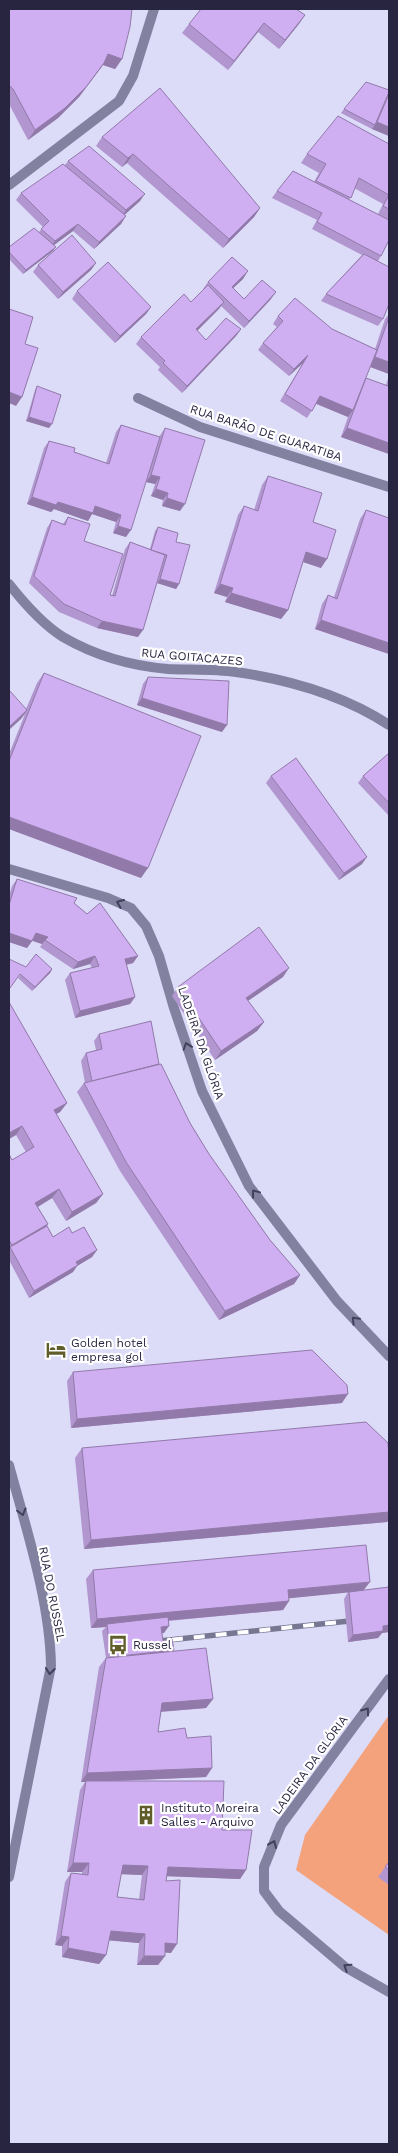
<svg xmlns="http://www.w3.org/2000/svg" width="398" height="2153" font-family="'Work Sans',sans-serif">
	<rect width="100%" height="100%" fill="#dcdbf8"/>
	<!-- green -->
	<path fill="#f4a27b" d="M389 1715V1935L296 1870 305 1835Z"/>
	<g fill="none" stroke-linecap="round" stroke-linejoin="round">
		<!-- lane -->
		<path stroke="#82819f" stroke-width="10" d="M9 185 119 101 133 76 154 9"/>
		<!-- street -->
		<g stroke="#82819f" stroke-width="10">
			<path d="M138 398 200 427 389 487"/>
			<path d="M9 584C24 603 42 624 63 637 94 655 132 666 168 669 190 670 214 669 236 672 291 680 343 695 389 725"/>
			<path d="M9 869 108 898 131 908 146 926 159 956 174 1008 202 1091 249 1186 337 1301 389 1356"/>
			<path d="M9 1465C26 1528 50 1601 51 1666L9 1877"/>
			<path d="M389 1679 281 1825 264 1867V1891L279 1911 345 1967 389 1992"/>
		</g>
		<defs>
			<path id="rail" d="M150 1642 359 1620"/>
		</defs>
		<!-- rail casing -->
		<use href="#rail" stroke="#787792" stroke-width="5.5"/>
		<!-- rail -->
		<use href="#rail" stroke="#fff" stroke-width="4" stroke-dasharray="11" stroke-linecap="butt"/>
	</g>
	<!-- wall -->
	<g fill="#b296d0" fill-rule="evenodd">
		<path d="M9 9 122 59 115 69 103 65 79 97 58 118 28 140 9 104Z"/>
		<path d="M305 15 279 49 258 32 228 70 182 33 189 24Z"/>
		<path d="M389 90V136L372 129 341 113 344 109Z"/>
		<path d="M102 137 260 208 254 217 223 248 127 163 122 167 96 146Z"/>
		<path d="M389 144V240L381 256 378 261 383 319 378 326 321 301 326 294 362 255 312 229 317 220 272 198 277 191 314 182 319 173 301 163 307 154ZM354 188 383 204 378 214 349 200Z"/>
		<path d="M68 161 140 201 124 215 121 224 94 249 73 231 54 245 53 251 23 274 9 259V247L39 232 43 227 16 200 21 193 65 165Z"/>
		<path d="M96 263 91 270 58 299 33 272 38 265Z"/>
		<path d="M243 279 233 288 244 299H271L244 328 221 306 197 331 206 340 241 329 236 336 182 393 158 370 160 367 136 344 141 337 191 302 204 290 203 289 208 282Z"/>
		<path d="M77 291 151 307 146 314 115 343 72 299Z"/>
		<path d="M389 314V374L370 367 365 379 386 385 389 375V454L341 437 348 417 316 404 307 418 280 401 303 363 289 376 258 350 263 343 277 327 273 324 278 316 332 329 375 349 385 319Z"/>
		<path d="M37 386 49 428 26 421 35 390Z"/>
		<path d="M121 425 159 437 165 428 180 511 162 506 163 500 151 496 155 484 146 482 157 444 126 537 113 533 116 522 92 514 88 521 54 509 51 512 27 504 44 448 49 441 74 452 106 463 116 432Z"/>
		<path d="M268 476 313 522 321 568 303 562 288 610 281 619 225 602 227 597 214 593 238 515 244 506 254 510 262 485Z"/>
		<path d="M366 510 389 518V654L315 629 322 604 328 595 334 597 360 519Z"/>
		<path d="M68 517 84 541 110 595 112 596 125 549 130 542 150 549 155 531 158 527 176 542 179 584 176 589 157 583 164 559 138 637 97 628 59 612 29 583 47 528 52 520 63 524Z"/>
		<path d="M44 673 141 878 9 829V754L25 714 21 719 26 709 37 683Z"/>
		<path d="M148 677 222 732 137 705 143 684Z"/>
		<path d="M389 753V816L358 783 363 776Z"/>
		<path d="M271 776 362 864 339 880 266 783Z"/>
		<path d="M17 879 74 903 138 956 133 963 126 965 135 997 130 1004 75 1018 65 980 70 973 92 968 90 964 73 969 40 947 42 944 32 941 27 948 9 942V896L12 886Z"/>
		<path d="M26 967 52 969 50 973 32 991 18 978Z"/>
		<path d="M283 977 248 1001 264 1022 257 1031 215 1060 172 996 178 987Z"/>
		<path d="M9 1002 67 1103 60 1112 56 1114 103 1194 96 1203 66 1221 52 1198 38 1207 48 1224 47 1226 53 1237 72 1233 97 1250 92 1257 77 1266 73 1272 29 1298 9 1260V1154L12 1160 26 1152 16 1135 9 1139Z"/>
		<path d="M99 1034 159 1064 190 1123 209 1154 270 1240 300 1275 294 1284 219 1320 120 1171 77 1092 84 1083H85L81 1061 86 1053 96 1050 94 1041Z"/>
		<path d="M73 1372 342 1403 71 1428 67 1381Z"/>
		<path d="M82 1448 389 1457V1519L387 1522 84 1549 75 1458Z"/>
		<path d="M93 1570 364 1590 389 1587V1632L382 1633 378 1638 348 1642 344 1599 348 1592 289 1598V1601L283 1610 168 1621 164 1633H162L163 1641 174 1650 173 1652 213 1699 206 1708 161 1712 158 1732 187 1738 212 1768 206 1777 118 1781 222 1830 246 1870 240 1879 167 1876 166 1881 171 1953 165 1952V1956L158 1965H137L139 1943 109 1940 106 1955 99 1964 62 1957V1946L55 1945 65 1882 71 1873 82 1874V1872H67L80 1790 85 1782H81L99 1667 106 1658 102 1631 106 1627 91 1628 86 1579ZM121 1874 142 1875 139 1899 117 1897Z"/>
		<path d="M389 1862V1885L378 1877Z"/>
	</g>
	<!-- shaded-wall -->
	<g fill="#917aa9">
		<path d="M305 15 299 24 279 49 285 40Z"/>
		<path d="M264 23 258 32 228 70 234 61Z"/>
		<path d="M108 54 122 59 115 69 103 65 79 97 58 118 28 140 35 130Z"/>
		<path d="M377 122 389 127V136L372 129Z"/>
		<path d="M133 154 127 163 122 167 128 158Z"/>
		<path d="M145 194 140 201 121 218 126 210Z"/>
		<path d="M260 208 254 217 223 248 229 239Z"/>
		<path d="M126 216 121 224 94 249 99 242Z"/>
		<path d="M78 224 73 231 50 248 55 241Z"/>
		<path d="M56 247 53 251 23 274 26 270Z"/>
		<path d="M96 263 91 270 58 299 63 292Z"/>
		<path d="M248 271 243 279 227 294 232 287Z"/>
		<path d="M276 292 271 299 244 328 249 321Z"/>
		<path d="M224 302 219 309 191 337 196 329Z"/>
		<path d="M151 307 146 314 115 343 120 336Z"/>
		<path d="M241 329 236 336 182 393 187 386Z"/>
		<path d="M308 355 303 363 289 376 294 369Z"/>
		<path d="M375 357 389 362V374L368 366Z"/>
		<path d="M9 392 22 397 16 406 9 403Z"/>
		<path d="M320 396 353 410 348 417 315 403Z"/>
		<path d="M29 417 52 424 49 428 26 421Z"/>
		<path d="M347 428 389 443V454L341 437Z"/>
		<path d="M151 475 160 477 155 484 146 482Z"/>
		<path d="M156 489 168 493 163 500 151 496Z"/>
		<path d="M32 497 95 506 121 515 116 522 92 514 88 521 54 509 51 512 27 504Z"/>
		<path d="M167 498 185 504 180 511 162 506Z"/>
		<path d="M118 526 131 530 126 537 113 533Z"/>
		<path d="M306 552 327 559 321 568 300 561Z"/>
		<path d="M160 579 179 584 176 589 157 583Z"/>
		<path d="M220 584 233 588 227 597 214 593Z"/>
		<path d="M231 593 288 610 281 619 225 602Z"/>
		<path d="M321 620 389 643V654L315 629Z"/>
		<path d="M102 621 143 630 138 637 97 628Z"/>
		<path d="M142 698 227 725 222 732 137 705Z"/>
		<path d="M27 710 21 719 9 730V727Z"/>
		<path d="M9 817 148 868 141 878 9 829Z"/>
		<path d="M367 857 362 864 339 880 344 873Z"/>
		<path d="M9 933 32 941 27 948 9 942Z"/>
		<path d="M36 933 48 937 42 944 31 940Z"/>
		<path d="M95 956 90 964 73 969 78 962Z"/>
		<path d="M138 956 133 963 120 966 125 959Z"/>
		<path d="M289 968 283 977 240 1006 246 998Z"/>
		<path d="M52 969 50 973 32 991 35 987Z"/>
		<path d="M135 997 130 1004 75 1018 80 1011Z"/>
		<path d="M264 1022 257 1031 215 1060 221 1051Z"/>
		<path d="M67 1103 60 1112 47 1119 54 1110Z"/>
		<path d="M22 1126 16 1135 9 1139V1133Z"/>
		<path d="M59 1189 52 1198 29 1212 35 1203Z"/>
		<path d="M103 1194 96 1203 66 1221 72 1212Z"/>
		<path d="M48 1224 42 1233 10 1247 12 1245Z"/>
		<path d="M97 1250 92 1257 77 1266 73 1272 29 1298 34 1291 76 1262Z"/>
		<path d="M300 1275 294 1284 219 1320 225 1311Z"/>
		<path d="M348 1394 342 1403 71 1428 77 1419Z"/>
		<path d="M389 1512V1519L387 1522 84 1549 91 1540Z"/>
		<path d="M370 1582 363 1591 282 1599 288 1590Z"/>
		<path d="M289 1601 283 1610 108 1626 107 1624 106 1627 91 1628 97 1619Z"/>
		<path d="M389 1625V1632L382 1633 378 1638 348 1642 353 1635 383 1626Z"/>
		<path d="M169 1626 164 1633 156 1634 161 1627Z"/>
		<path d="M174 1650 169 1657 106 1664 111 1657Z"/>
		<path d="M213 1699 206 1708 156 1712 162 1703Z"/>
		<path d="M212 1768 206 1777 86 1782V1781L85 1782H81L87 1773Z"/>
		<path d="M73 1863H89L82 1872H67Z"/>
		<path d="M123 1865 148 1866 142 1875 117 1874Z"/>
		<path d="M168 1867 246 1870 240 1879 161 1876Z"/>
		<path d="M111 1931 145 1934 139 1943 104 1940Z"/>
		<path d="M61 1936 69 1937 62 1946 55 1945Z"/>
		<path d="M165 1943 177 1944 171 1953 159 1952Z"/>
		<path d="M68 1948 106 1955 99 1964 62 1957Z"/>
		<path d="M144 1956H165L158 1965H137Z"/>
	</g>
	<!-- building -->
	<g fill="#cfaff2" stroke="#917aa9" fill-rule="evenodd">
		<path d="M9 9H132L130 27 122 59 108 54 104 63 86 87 65 108 35 130 13 89 9 85Z"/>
		<path d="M201 9H296L305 15 285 40 264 23 234 61 189 24Z"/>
		<path d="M366 82 389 90V92L375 125 344 109Z"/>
		<path d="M160 88 260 208 229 239 133 154 128 158 102 137Z"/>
		<path d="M389 94V127L377 122Z"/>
		<path d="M338 116 389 144V195L359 178 351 198 316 181 326 164 307 154Z"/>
		<path d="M89 146 145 194 126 210 68 161Z"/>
		<path d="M63 164 126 216 99 242 78 224 55 241 41 229 49 221 21 193Z"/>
		<path d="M293 171 389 220V240L381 256 317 222 322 213 277 191Z"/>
		<path d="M389 195V209L383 206Z"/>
		<path d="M34 228 56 247 26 270 9 252V247Z"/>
		<path d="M72 235 96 263 63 292 38 265Z"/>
		<path d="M364 254 389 267V304L383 319 326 294Z"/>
		<path d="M232 257 248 271 232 287 244 299 262 280 276 292 249 321 208 282Z"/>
		<path d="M108 262 151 307 120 336 77 291Z"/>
		<path d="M208 285 224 302 196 329 206 340 226 318 241 329 187 386 163 363 165 361 141 337 184 294 191 302Z"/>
		<path d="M295 298 332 329 377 350 353 410 320 396 312 411 285 394 308 355 294 369 263 343 283 321 278 316Z"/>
		<path d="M9 309 33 317 25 344 38 348 22 397 9 392Z"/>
		<path d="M389 317V362L375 357Z"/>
		<path d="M366 378 388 386 389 383V443L347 428Z"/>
		<path d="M37 386 61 395 52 424 29 417Z"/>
		<path d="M121 425 160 437 131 530 118 526 121 515 95 506 93 513 58 502 56 505 32 497 49 441 75 448 74 452 109 464Z"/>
		<path d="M165 428 205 440 185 504 167 498 168 493 156 489 160 477 151 475Z"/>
		<path d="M268 476 322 493 313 522 336 530 327 559 306 552 288 610 231 593 233 588 220 584 244 506 258 511Z"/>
		<path d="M366 510 389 518V643L321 620 328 595 337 599Z"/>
		<path d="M68 517 90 524 84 541 123 554 110 595 115 596 130 542 165 555 143 630 102 621 64 604 34 576 52 520 65 525Z"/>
		<path d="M158 527 178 533 176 542 190 545 179 584 160 579 167 555 151 550Z"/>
		<path d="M44 673 201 736 148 868 9 817V761Z"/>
		<path d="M148 677 229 681 227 725 142 698Z"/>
		<path d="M9 690 27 710 9 727Z"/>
		<path d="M389 753V803L363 776Z"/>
		<path d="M296 758 367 857 344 873 271 776Z"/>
		<path d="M17 879 77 898 74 903 87 914 100 903 138 956 125 959 135 997 80 1011 70 973 99 966 95 956 78 962 45 940 48 937 36 933 32 941 9 933V905Z"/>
		<path d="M259 927 289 968 246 998 264 1022 221 1051 178 987Z"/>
		<path d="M36 954 52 969 35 987 20 974 10 988 9 987V959L26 967Z"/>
		<path d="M9 1002 67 1103 54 1110 103 1194 72 1212 59 1189 35 1203 48 1224 12 1245 9 1240V1154L12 1160 34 1147 22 1126 9 1133Z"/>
		<path d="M151 1021 159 1064 92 1081 86 1053 102 1049 99 1034Z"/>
		<path d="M161 1064 190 1123 209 1154 270 1240 300 1275 225 1311 126 1162 84 1083Z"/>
		<path d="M47 1226 53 1237 69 1227 72 1233 84 1227 97 1250 76 1262 78 1265 34 1291 10 1247Z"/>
		<path d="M312 1350 347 1385 348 1394 77 1419 73 1372Z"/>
		<path d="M366 1422 388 1443 389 1457V1512L91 1540 82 1448Z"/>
		<path d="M366 1545 370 1582 288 1590 289 1601 97 1619 93 1570Z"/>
		<path d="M389 1587V1625L383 1626V1631L353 1635 349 1592Z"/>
		<path d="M168 1617 169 1626 161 1627 163 1641 172 1639 174 1650 111 1657 107 1624Z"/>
		<path d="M206 1648 213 1699 162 1703 158 1732 185 1728 187 1738 211 1736 212 1768 87 1773 106 1658Z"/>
		<path d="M86 1781H224L222 1830H252L246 1870 168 1867 166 1881 180 1880 177 1944 165 1943V1956H144L145 1934 111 1931 106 1955 68 1948 69 1937 61 1936 71 1873 88 1875 89 1863H73ZM123 1865 148 1866 144 1900 117 1897Z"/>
		<path d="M389 1862V1870L385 1867Z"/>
	</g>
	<!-- one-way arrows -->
	<defs><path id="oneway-chevron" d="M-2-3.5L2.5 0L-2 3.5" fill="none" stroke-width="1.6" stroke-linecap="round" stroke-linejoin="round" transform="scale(1.25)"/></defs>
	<g stroke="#42415c">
		<use href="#oneway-chevron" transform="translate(120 903) rotate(-157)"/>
		<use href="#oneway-chevron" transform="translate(187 1046) rotate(-109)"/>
		<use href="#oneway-chevron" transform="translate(255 1193) rotate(-127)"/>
		<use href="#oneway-chevron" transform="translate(355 1320) rotate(-134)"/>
		<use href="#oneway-chevron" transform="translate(22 1512) rotate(75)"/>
		<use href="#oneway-chevron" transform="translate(50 1671) rotate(96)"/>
		<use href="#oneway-chevron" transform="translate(366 1711) rotate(-54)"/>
		<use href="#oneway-chevron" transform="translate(273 1844) rotate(-67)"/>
		<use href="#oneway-chevron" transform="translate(347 1967) rotate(-147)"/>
	</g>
	<!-- icons -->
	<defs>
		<symbol id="hotel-bare" viewBox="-9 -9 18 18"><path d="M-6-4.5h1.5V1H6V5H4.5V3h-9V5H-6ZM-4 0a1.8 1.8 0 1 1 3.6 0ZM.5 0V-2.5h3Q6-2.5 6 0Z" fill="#605d2a" stroke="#fff" stroke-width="2.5" paint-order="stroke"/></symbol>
		<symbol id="bus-bare" viewBox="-9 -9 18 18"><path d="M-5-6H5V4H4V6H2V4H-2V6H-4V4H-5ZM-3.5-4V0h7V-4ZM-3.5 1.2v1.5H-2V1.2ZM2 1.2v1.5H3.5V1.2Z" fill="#605d2a" stroke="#fff" stroke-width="2.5" paint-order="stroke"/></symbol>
		<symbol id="building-bare" viewBox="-9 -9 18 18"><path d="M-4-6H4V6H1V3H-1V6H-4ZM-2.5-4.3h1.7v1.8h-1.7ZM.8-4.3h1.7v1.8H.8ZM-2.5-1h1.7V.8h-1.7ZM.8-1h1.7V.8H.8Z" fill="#605d2a" stroke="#fff" stroke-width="2.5" paint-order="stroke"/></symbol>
	</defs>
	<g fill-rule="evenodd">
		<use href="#hotel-bare" x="42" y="1336" width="28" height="28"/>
		<use href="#bus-bare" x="104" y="1631" width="28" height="28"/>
		<use href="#building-bare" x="132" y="1801" width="28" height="28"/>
	</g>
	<g text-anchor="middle" stroke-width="4.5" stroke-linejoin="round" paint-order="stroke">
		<!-- street labels -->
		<g font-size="12" fill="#272540" stroke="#fff">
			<text transform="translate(266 433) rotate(18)" y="4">RUA BARÃO DE GUARATIBA</text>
			<text transform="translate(192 657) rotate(5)" y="4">RUA GOITACAZES</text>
			<text transform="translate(201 1043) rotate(71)" y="4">LADEIRA DA GLÓRIA</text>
			<text transform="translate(52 1594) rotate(79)" y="4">RUA DO RUSSEL</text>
			<text transform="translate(310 1765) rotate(-54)" y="4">LADEIRA DA GLÓRIA</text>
		</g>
		<!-- poi labels -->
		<g font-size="12" fill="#272540" stroke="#fff" text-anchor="start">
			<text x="71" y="1347">Golden hotel<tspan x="71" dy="14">empresa gol</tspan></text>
			<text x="133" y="1649">Russel</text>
			<text x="161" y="1812">Instituto Moreira<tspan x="161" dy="14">Salles - Arquivo</tspan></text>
		</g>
	</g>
	<!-- border -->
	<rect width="398" height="2153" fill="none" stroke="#272540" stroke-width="20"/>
</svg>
